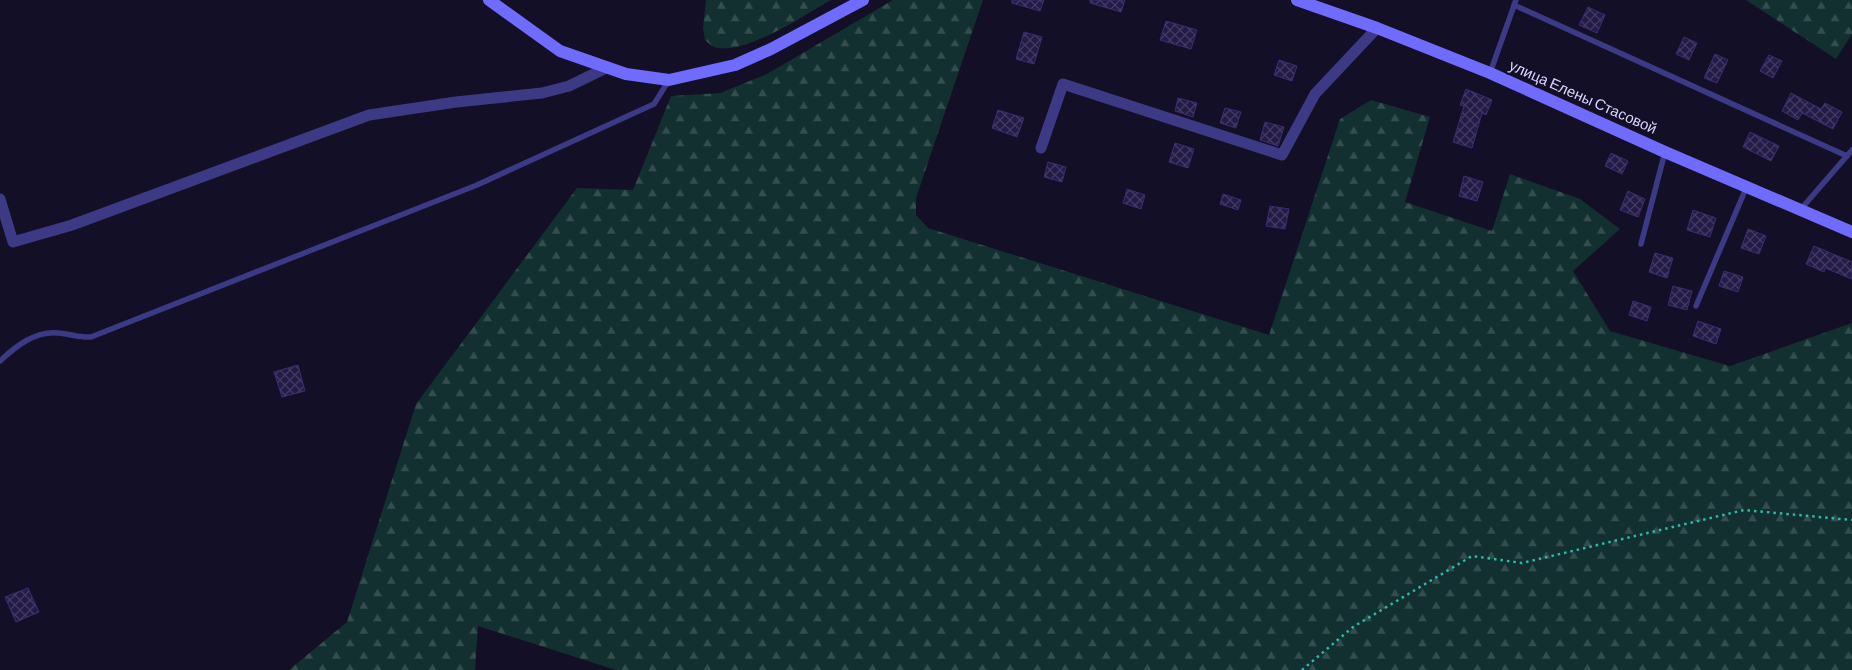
<svg xmlns="http://www.w3.org/2000/svg" width="1852" height="670" font-family="Barlow,sans-serif">
	<defs>
		<pattern id="forest-firs" width="22" height="20" patternUnits="userSpaceOnUse" patternTransform="scale(1.25)"><rect width="22" height="20" fill="#12302f"/><path d="M5 1l3.5 6h-7zM16 11l3.5 6h-7z" fill="#344d4e"/></pattern>
		<pattern id="building-cross-hatch" width="8" height="8" patternUnits="userSpaceOnUse" patternTransform="scale(1.25)"><rect width="8" height="8" fill="#241b47"/><path d="M0 0l8 8M0 8l8-8" fill="none" stroke="#433b63"/></pattern>
	</defs>
	<rect width="100%" height="100%" fill="#130f26"/>
	<!-- forest -->
	<g fill="url(#forest-firs)">
		<path d="M706 0H831C805 15 748 53 718 48 713 47 709 44 705 40L703 28Z"/>
		<path d="M893 0H983L916 198V215L928 228 1269 335 1340 119 1371 100 1430 117 1405 202 1492 231 1510 174 1580 199 1620 229 1573 271 1610 331 1730 366 1852 323V670H616L478 626 475 670H289L347 622 416 404 577 188 633 190 671 96 720 93 767 74Z"/>
		<path d="M1746 0H1852V34L1836 59Z"/>
	</g>
	<!-- building -->
	<g fill="url(#building-cross-hatch)" stroke="#3b2d73">
		<path d="M1012 0H1044L1040 11 1012 3Z"/>
		<path d="M1090 0H1125L1121 12 1090 3Z"/>
		<path d="M1588 7 1605 15 1597 33 1579 25Z"/>
		<path d="M1166 21 1197 30 1191 49 1160 40Z"/>
		<path d="M1024 32 1042 37 1034 64 1016 59Z"/>
		<path d="M1684 37 1697 43 1689 60 1676 54Z"/>
		<path d="M1715 54 1728 60 1717 83 1704 78Z"/>
		<path d="M1769 55 1782 61 1773 78 1760 71Z"/>
		<path d="M1279 60 1297 66 1292 81 1274 75Z"/>
		<path d="M1466 89 1492 100 1486 115 1482 113 1472 148 1453 142 1464 106 1460 105Z"/>
		<path d="M1791 93 1821 109 1825 103 1842 112 1833 129 1802 113 1798 120 1782 111Z"/>
		<path d="M1178 98 1197 103 1193 117 1175 111Z"/>
		<path d="M1225 108 1241 112 1236 128 1220 123Z"/>
		<path d="M998 110 1024 118 1017 137 992 128Z"/>
		<path d="M1265 122 1284 127 1278 146 1260 140Z"/>
		<path d="M1750 132 1779 146 1771 161 1743 147Z"/>
		<path d="M1175 143 1194 149 1188 168 1169 162Z"/>
		<path d="M1611 153 1628 161 1622 174 1605 166Z"/>
		<path d="M1048 162 1066 167 1062 182 1044 177Z"/>
		<path d="M1464 176 1483 182 1477 201 1459 196Z"/>
		<path d="M1127 189 1145 195 1141 209 1123 203Z"/>
		<path d="M1628 191 1645 199 1638 217 1620 210Z"/>
		<path d="M1223 194 1241 200 1238 210 1220 204Z"/>
		<path d="M1270 206 1289 209 1285 229 1266 226Z"/>
		<path d="M1693 210 1716 218 1710 237 1687 230Z"/>
		<path d="M1748 229 1766 236 1759 254 1741 248Z"/>
		<path d="M1814 246 1852 262V279L1825 268 1824 272 1806 264Z"/>
		<path d="M1655 253 1673 258 1667 278 1649 272Z"/>
		<path d="M1724 271 1743 277 1738 292 1719 286Z"/>
		<path d="M1673 286 1692 291 1687 310 1668 305Z"/>
		<path d="M1633 301 1651 307 1647 321 1629 315Z"/>
		<path d="M1698 321 1721 329 1716 344 1693 336Z"/>
		<path d="M298 365 305 391 282 397 274 372Z"/>
		<path d="M28 588 39 612 16 622 5 597Z"/>
	</g>
	<g fill="none" stroke-linecap="round" stroke-linejoin="round">
		<!-- path -->
		<path stroke="#2fb8b0" stroke-width="2.5" stroke-dasharray="2.5 4" stroke-linecap="butt" d="M1302 670 1353 627 1472 556 1522 563 1744 510 1852 520"/>
		<!-- lane -->
		<g stroke="#3d3a85" stroke-width="5.5">
			<path d="M1514 5 1847 156"/>
			<path d="M1490 73 1516 0"/>
			<path d="M1801 209 1852 150"/>
			<path d="M1641 244 1665 152"/>
			<path d="M1696 306 1747 186"/>
			<path d="M0 361C16 346 36 330 59 333 70 334 80 338 91 337L477 185 654 104 669 80"/>
		</g>
		<!-- street -->
		<g stroke="#3d3a85" stroke-width="11">
			<path d="M1041 148 1063 84 1282 155 1315 94 1377 28"/>
			<path d="M0 199 13 242 72 225 369 115 456 102 542 93 569 86 606 68"/>
		</g>
		<!-- secondary -->
		<g stroke="#6f6bff" stroke-width="12">
			<path d="M489 0 560 51 626 74 669 80 735 65 771 49 863 0"/>
			<path d="M1297 0 1377 28 1490 73 1665 152 1852 232"/>
		</g>
	</g>
	<g text-anchor="middle" stroke-width="4.5" stroke-linejoin="round" paint-order="stroke">
		<!-- street labels -->
		<g font-size="15" fill="#d9d4ff" stroke="#130f26">
			<text transform="translate(1583 97) rotate(24)" y="5">улица Елены Стасовой</text>
		</g>
	</g>
</svg>
